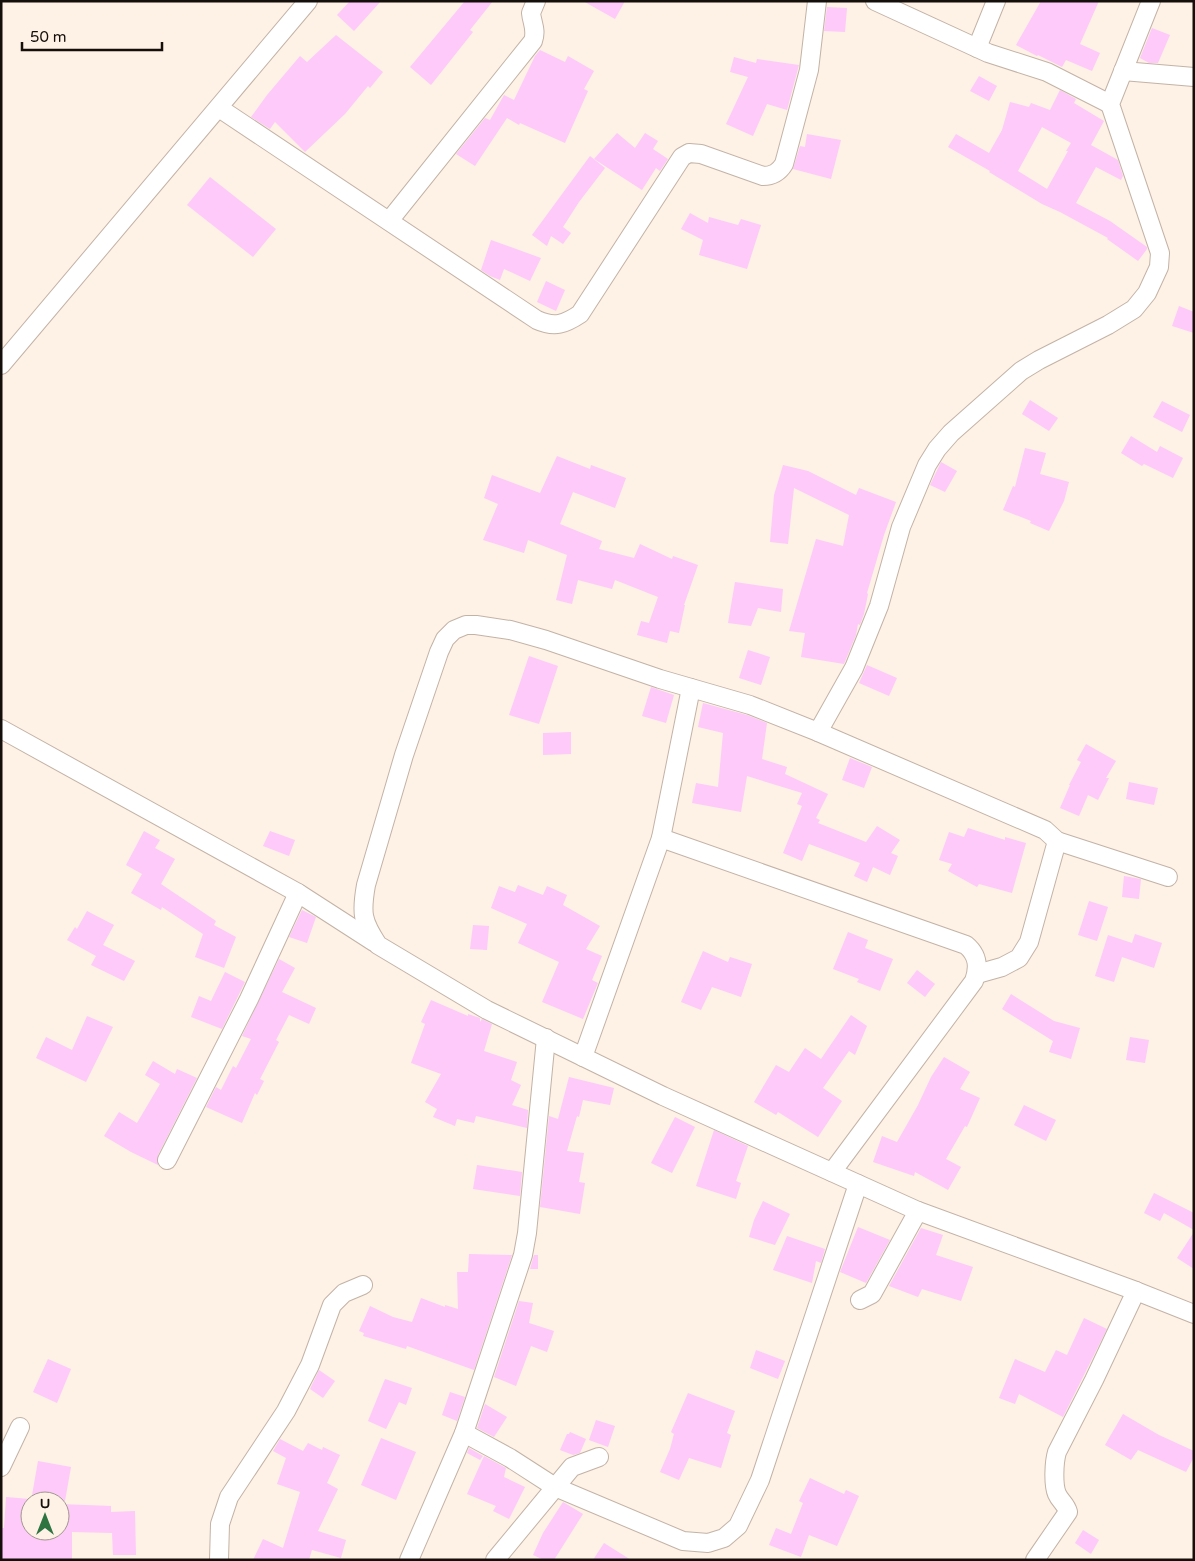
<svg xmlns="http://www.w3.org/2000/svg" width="1195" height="1561" font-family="'Varela Round',sans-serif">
	<rect width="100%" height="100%" fill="#fef1e6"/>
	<!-- building -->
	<g fill="#fdcafa" fill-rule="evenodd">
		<path d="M350 1H381L354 31 337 15Z"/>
		<path d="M465 1H493L470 30 473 32 431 85 410 67Z"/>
		<path d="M583 1H625L615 19Z"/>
		<path d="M1041 1H1099L1080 44 1100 53 1092 71 1066 60 1062 67 1038 55 1037 56 1016 45Z"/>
		<path d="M827 7 847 8 845 32 824 31Z"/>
		<path d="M1152 28 1170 35 1158 63H1149L1140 58Z"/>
		<path d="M336 35 383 72 370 88 368 86 345 114 305 152 275 122 270 129 251 117 267 95 300 56 307 62Z"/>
		<path d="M540 50 565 62 568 56 594 71 584 89 588 91 565 143 520 123 519 125 507 118 475 166 456 154 485 118 490 120 504 95 514 100 535 56Z"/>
		<path d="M734 57 756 63 757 59 799 65 787 110 767 104 753 136 726 124 748 77 730 72Z"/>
		<path d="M979 76 997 86 989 101 970 91Z"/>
		<path d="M1060 90 1076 99 1074 103 1104 121 1091 145 1118 160 1123 176 1121 180 1096 167 1076 203 1110 221 1147 247V249L1138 261 1107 239 1108 238 1060 212 1042 204 989 172 990 171 948 147 956 134 989 153 1002 130 1010 102 1029 107 1031 103 1050 110ZM1042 127 1071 143 1066 151H1068L1047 189 1018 171Z"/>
		<path d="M617 133 635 148 645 133 658 141 653 149 668 159 660 171 656 168 642 190 594 159Z"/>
		<path d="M807 134 841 140 831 179 793 169 800 146 805 147Z"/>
		<path d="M590 156 605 168 579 202 563 227 571 233 563 244 551 236 547 246 532 235Z"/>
		<path d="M210 177 276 229 253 257 187 205Z"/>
		<path d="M690 213 708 223 709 217 738 225 741 219 761 225 747 269 699 255 703 240 681 229Z"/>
		<path d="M491 240 541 258 530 281 504 269 500 280 490 276 481 270Z"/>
		<path d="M546 281 565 290 556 311 537 302Z"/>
		<path d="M1179 306 1194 312V333L1172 326Z"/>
		<path d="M1030 400 1058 418 1049 431 1022 414Z"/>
		<path d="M1162 401 1190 415 1182 432 1153 417Z"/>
		<path d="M1131 436 1157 452 1160 446 1183 458 1173 478 1144 464 1142 466 1121 453Z"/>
		<path d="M1025 448 1046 453 1040 474 1069 482 1064 501 1049 531 1030 523 1031 521 1003 510 1013 486 1015 487Z"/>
		<path d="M557 456 590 469 591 465 626 478 615 508 573 492 560 524 602 541 599 549 634 558 640 544 672 559 673 556 698 565 684 605H685L679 633 670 631 667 643 637 635 641 621 649 623 658 597 615 580 612 589 578 580 572 604 556 600 567 555 528 540 524 553 483 540 498 504 484 498 492 475 540 493Z"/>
		<path d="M941 462 957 471 945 492 930 485Z"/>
		<path d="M783 465 808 471 856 495 859 488 896 502 884 535 867 593 868 594 864 614 860 625 858 624 856 635 844 664 801 657 805 633 789 631 816 539 843 546 849 515 794 488 788 544 770 542 774 495Z"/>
		<path d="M735 582 783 589 781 612 758 608 751 626 728 623Z"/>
		<path d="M748 650 770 657 761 685 739 678Z"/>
		<path d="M529 656 558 666 539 724 509 715Z"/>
		<path d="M867 665 897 678 889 696 859 683Z"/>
		<path d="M651 687 674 695 666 723 642 716Z"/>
		<path d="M703 703 747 715 767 723 762 759 787 767 785 774 828 794 816 818 820 820 818 823 866 842 877 826 900 840 891 853 898 856 890 875 873 867 867 882 854 876 860 863 809 844 802 861 783 853 802 806 797 804 802 793 747 776 741 812 692 803 696 783 718 787 723 733 698 727Z"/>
		<path d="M571 732V754L543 755V733Z"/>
		<path d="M1086 744 1116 761 1106 778H1109L1098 800 1088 795 1079 816 1060 808 1070 785H1069L1081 762 1077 760Z"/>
		<path d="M850 758 872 767 864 788 842 780Z"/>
		<path d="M1129 782 1158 788 1154 805 1126 799Z"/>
		<path d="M968 828 1005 840V837L1026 843 1012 893 979 884 977 887 948 871 952 864 939 860 949 832 964 837Z"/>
		<path d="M144 831 160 840 155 848 175 859 161 884 216 921 214 925 236 937 224 968 195 957 203 934 162 907 161 910 131 893 142 874 126 865Z"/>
		<path d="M270 831 295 840 289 856 263 846Z"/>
		<path d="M1124 876 1141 879 1139 899 1122 897Z"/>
		<path d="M518 885 543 895 547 886 567 895 563 905 600 926 586 949 602 956 592 980 598 983 583 1019 542 1002 559 962 518 943 527 924 491 908 499 886 515 892Z"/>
		<path d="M1089 901 1108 907 1097 941 1078 935Z"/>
		<path d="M302 910 316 917 307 943 289 937Z"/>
		<path d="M87 911 114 925 103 945 135 961 124 981 91 965 96 956 67 940 75 927 77 929Z"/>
		<path d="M473 925 489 926 487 950 470 949Z"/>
		<path d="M848 932 868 940 865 948 893 959 880 991 857 982 859 979 833 969Z"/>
		<path d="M1135 934 1162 943 1154 968 1122 957 1114 982 1095 976 1108 935 1132 943Z"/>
		<path d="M703 951 728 962 730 957 752 964 741 997 712 987 701 1010 681 1002Z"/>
		<path d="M279 959 295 968 282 992 316 1008 309 1024 289 1015 276 1040 279 1042 260 1079 264 1081 257 1095 255 1093 242 1123 206 1107 216 1087 221 1090 233 1066 236 1068 251 1039 242 1036Z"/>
		<path d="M917 970 935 984 925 997 907 983Z"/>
		<path d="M225 972 245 982 222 1029 191 1017 199 996 211 1001Z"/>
		<path d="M1011 994 1054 1021 1080 1028 1071 1059 1049 1052 1053 1041 1002 1009Z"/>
		<path d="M431 1000 468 1016V1014L480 1018V1022L482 1019 492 1024 484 1051 517 1062 511 1080 521 1085 512 1105 528 1110 527 1128 476 1116 474 1123 457 1119 455 1126 433 1117 437 1109 425 1102 441 1074 411 1063 425 1024 421 1022Z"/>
		<path d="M851 1015 867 1026 855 1055 849 1051 823 1088 842 1101 818 1137 778 1112 776 1115 754 1102 776 1065 789 1072 805 1048 821 1059Z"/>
		<path d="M87 1016 113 1027 86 1082 36 1058 46 1037 72 1050Z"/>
		<path d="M1130 1037 1149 1040 1145 1063 1126 1060Z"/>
		<path d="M944 1057 970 1072 960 1089 980 1098 967 1127 965 1126 946 1159 961 1167 948 1190 915 1172 914 1176 873 1162 882 1136 897 1142 918 1105 931 1077Z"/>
		<path d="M153 1061 175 1074 177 1069 197 1078 158 1155V1165L131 1152 104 1136 119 1112 137 1123 160 1084 145 1075Z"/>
		<path d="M569 1077 614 1088 610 1105 583 1100 579 1117 577 1116 567 1151 584 1153 579 1182 585 1183 580 1214 540 1207 549 1116 558 1119Z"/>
		<path d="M1024 1105 1056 1120 1046 1141 1014 1125Z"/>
		<path d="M675 1117 695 1127 672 1173 651 1163Z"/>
		<path d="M714 1130 748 1146 736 1181 741 1183 736 1199 696 1186Z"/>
		<path d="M477 1165 522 1172 520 1196 473 1189Z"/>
		<path d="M1154 1193 1194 1213V1230L1164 1213 1160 1221 1144 1213Z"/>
		<path d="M763 1201 790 1214 775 1245 749 1237 754 1220Z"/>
		<path d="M858 1227 890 1240 866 1283 840 1272Z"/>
		<path d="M921 1228 943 1235 936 1255 973 1267 961 1301 922 1289 918 1297 889 1286Z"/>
		<path d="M1194 1232V1269L1177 1258Z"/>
		<path d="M787 1236 825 1249 821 1263 816 1261 812 1283 773 1270Z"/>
		<path d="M469 1254 512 1255 474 1370 407 1346 406 1349 363 1336 364 1333 359 1331 370 1306 393 1317 412 1322 421 1298 445 1307V1305L458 1309 457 1272H468Z"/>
		<path d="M534 1255H538V1269H530Z"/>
		<path d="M519 1301 533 1303 529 1323 554 1331 547 1352 531 1346 516 1386 494 1377Z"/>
		<path d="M1084 1318 1107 1329 1063 1417 1019 1394 1015 1404 999 1398 1015 1359 1045 1372 1056 1350 1067 1355Z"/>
		<path d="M756 1350 785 1361 778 1379 750 1368Z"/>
		<path d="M48 1359 71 1369 57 1403 33 1392Z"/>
		<path d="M319 1370 335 1381 323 1398 310 1389Z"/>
		<path d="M385 1379 412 1388 406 1405 399 1402 386 1429 368 1421Z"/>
		<path d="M450 1392 465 1397 457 1421 442 1415Z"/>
		<path d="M688 1393 735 1411 727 1433 731 1435 721 1468 689 1458 679 1480 660 1472 670 1449 674 1434 671 1432Z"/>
		<path d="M485 1404 507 1417 494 1437 477 1428Z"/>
		<path d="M1123 1414 1159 1435 1194 1451V1457L1186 1472 1138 1450 1131 1460 1105 1445Z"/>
		<path d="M596 1420 615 1426 608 1447 589 1440Z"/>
		<path d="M570 1432 586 1439 580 1453 573 1455 560 1450 567 1434H569Z"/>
		<path d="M381 1438 416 1452 396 1500 361 1485Z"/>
		<path d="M280 1439 303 1451 308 1443 322 1450 323 1447 340 1455 327 1483 338 1489 318 1531 346 1540 341 1558 312 1550 309 1560H253L263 1539 283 1548 300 1492 277 1484 286 1458 273 1451Z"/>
		<path d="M469 1448 483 1456 480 1460 467 1453Z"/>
		<path d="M484 1456 506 1468 504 1477 525 1487 509 1519 493 1511 496 1506 467 1494Z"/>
		<path d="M38 1461 71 1467 65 1501H31Z"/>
		<path d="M810 1478 844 1494 846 1490 859 1496 837 1546 809 1535 801 1557 769 1545 776 1528 791 1534 803 1503 799 1501Z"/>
		<path d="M6 1497 30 1499V1531H60V1504L111 1506V1512L135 1511 136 1555H113L112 1533 72 1532V1560H1V1528H4Z"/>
		<path d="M563 1502 583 1514 554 1560H544L533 1555 543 1533Z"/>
		<path d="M1083 1530 1099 1540 1091 1554 1075 1543Z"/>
		<path d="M604 1543 631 1560H593Z"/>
	</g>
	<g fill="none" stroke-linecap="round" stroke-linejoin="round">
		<defs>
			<g id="minor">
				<path d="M875 1 988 53 1047 72 1110 104"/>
				<path d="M977 48 996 1"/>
				<path d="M1123 71 1194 77"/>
				<path d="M219 108 537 320C555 328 565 324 580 314L682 157 689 153 701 154 763 176C773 176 779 172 784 164L809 70 817 1"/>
				<path d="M389 221 533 41C537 30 532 23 531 13L536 1"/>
				<path d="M1 365 308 1"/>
				<path d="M1 729 298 893 374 942"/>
				<path d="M818 732 1045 830 1057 841 1029 942 1019 958 1002 967 977 974"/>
				<path d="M661 838 966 945C978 955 979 967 974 981L832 1172"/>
				<path d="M1057 841 1168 877"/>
				<path d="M583 1057 661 838 691 688"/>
				<path d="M167 1160 249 999 298 893"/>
				<path d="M1136 1291 1194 1314"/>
				<path d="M860 1300 872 1294 918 1211"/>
				<path d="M464 1433 510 1458 555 1487 683 1541 708 1543 724 1538 738 1526 760 1480 858 1184"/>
				<path d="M1 1467 20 1427"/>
				<path d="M219 1560 220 1524 229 1497 286 1411 310 1365 332 1305 344 1293 363 1285"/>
				<path d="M409 1560 464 1433 523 1255 527 1233 546 1038"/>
				<path d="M495 1560 572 1467 599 1457"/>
				<path d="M1035 1560 1068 1512C1066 1504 1060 1501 1057 1494 1053 1485 1054 1462 1057 1452L1094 1380 1136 1291 918 1211 663 1096 487 1010 378 945C362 921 361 913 366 885L404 755 439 652 445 639 454 630 466 625H476L510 630 546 640 660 679 750 705 818 732 854 668 879 606 901 527 927 465 937 449 951 433 1021 371 1039 360 1108 325 1134 309 1147 293 1159 267 1160 253 1110 104 1151 1"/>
			</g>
		</defs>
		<!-- minor casing -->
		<use href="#minor" stroke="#c3b3a6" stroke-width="20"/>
		<!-- minor -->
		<use href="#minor" stroke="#fff" stroke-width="18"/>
	</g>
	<!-- border -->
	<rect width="1195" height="1561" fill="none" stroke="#150f0b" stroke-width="5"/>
	<!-- north arrow -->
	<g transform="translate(45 1516)"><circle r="24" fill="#fef1e6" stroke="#a1978e"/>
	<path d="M0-4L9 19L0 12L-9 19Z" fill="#2e7441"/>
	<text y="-8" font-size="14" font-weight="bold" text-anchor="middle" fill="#150f0b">U</text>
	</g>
	<!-- scale -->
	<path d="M22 42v8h140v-8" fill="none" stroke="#150f0b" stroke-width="2.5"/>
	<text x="30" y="42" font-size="15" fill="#150f0b" stroke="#fef1e6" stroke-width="4" paint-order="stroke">50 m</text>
</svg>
